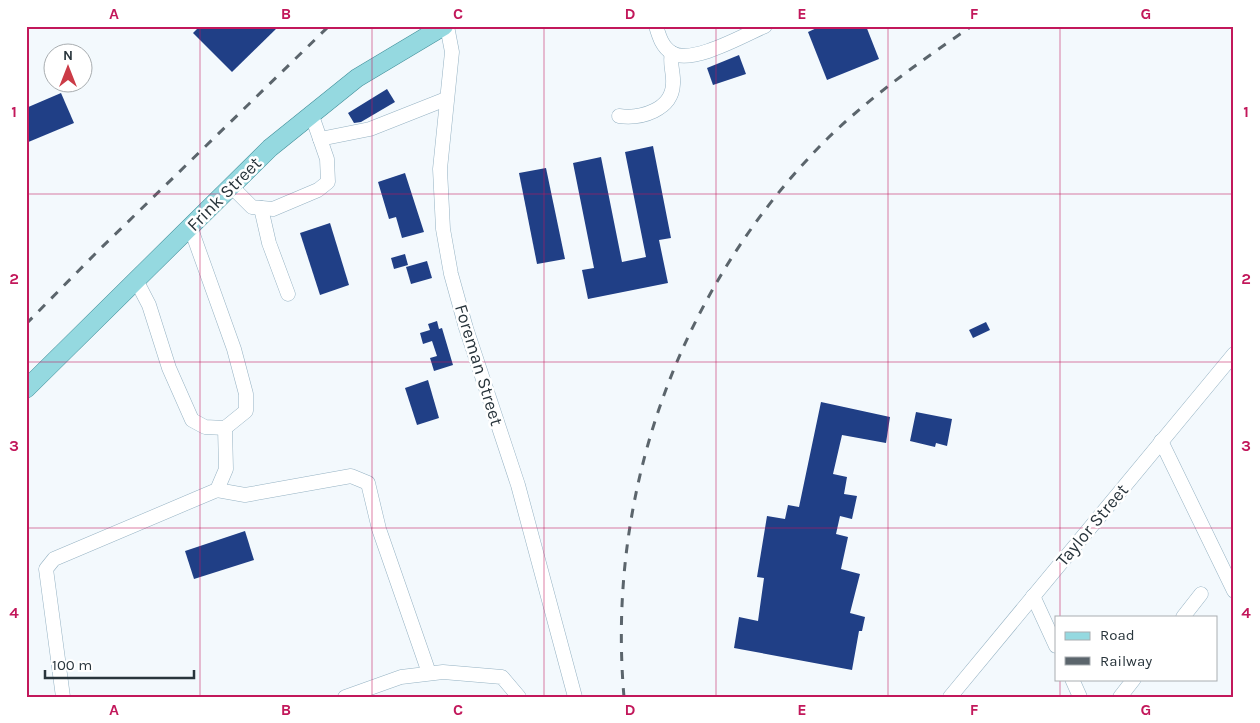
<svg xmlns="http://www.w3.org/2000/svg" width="1260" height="723" font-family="Karla,sans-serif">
	<rect width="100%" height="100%" fill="#f3f9fd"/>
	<!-- building -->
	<g fill="#203f86">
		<path d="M200 26H279L232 72 193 33Z"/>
		<path d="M821 26H866L879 59 827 80 808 32Z"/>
		<path d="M739 55 746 74 713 85 707 68Z"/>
		<path d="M387 89 395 102 361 122 354 123 348 113Z"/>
		<path d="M61 93 74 123 26 143V108Z"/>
		<path d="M653 146 671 238 659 240 668 283 588 299 582 270 594 268 573 163 601 157 622 262 646 257 625 152Z"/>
		<path d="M546 168 565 259 537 264 519 173Z"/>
		<path d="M405 173 424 232 402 238 396 217 389 219 378 182Z"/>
		<path d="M330 223 349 285 320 295 300 233Z"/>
		<path d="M405 254 408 265 394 269 391 258Z"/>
		<path d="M427 261 432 278 411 284 406 267Z"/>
		<path d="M437 321 439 329 442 328 453 365 434 371 430 358 437 356 432 341 423 344 420 333 430 330 428 324Z"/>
		<path d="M986 322 990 330 973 338 969 330Z"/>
		<path d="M428 380 439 418 417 425 405 388Z"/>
		<path d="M821 402 890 417 886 443 842 435 833 474 847 477 844 494 857 496 852 519 840 516 836 534 848 537 841 569 860 574 850 613 865 617 862 631H859L852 670 734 648 739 617 758 621 764 578 757 577 767 516 785 519 788 505 799 507Z"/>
		<path d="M916 412 952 419 947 446 936 443 935 447 910 441Z"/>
		<path d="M245 531 254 560 194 579 185 551Z"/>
	</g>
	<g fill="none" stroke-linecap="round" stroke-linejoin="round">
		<defs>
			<g id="minor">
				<path d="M447 26 452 52 440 169 443 229 451 274 466 328 518 485 575 697"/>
				<path d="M656 26C659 36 662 47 672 53 692 65 744 35 765 26"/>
				<path d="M619 116C641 119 672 110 673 84 674 73 669 63 672 53"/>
				<path d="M320 139 370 129 446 99"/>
				<path d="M231 186 252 207 273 209 318 190 328 182 327 159 311 113"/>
				<path d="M261 208 269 243 288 294"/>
				<path d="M136 280 149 305 169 368 192 420 205 427 225 428 246 411V394L234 349 190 226"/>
				<path d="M1161 441 1234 591"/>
				<path d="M217 490 245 495 351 476 368 483 379 529 429 673"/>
				<path d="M1033 596 1056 646"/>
				<path d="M1183 617 1201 594"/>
				<path d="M1072 679 1080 697"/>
				<path d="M63 697 46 569 54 559 217 490 226 469 225 428"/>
				<path d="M345 697 401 677 443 672 502 677 519 697"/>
				<path d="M950 697 1234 354"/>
				<path d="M1120 697 1134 679"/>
			</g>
			<path id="major" d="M26 389 270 148 357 78 444 26"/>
		</defs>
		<!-- minor casing -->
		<use href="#minor" stroke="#95b2c3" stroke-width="15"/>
		<!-- major casing -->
		<use href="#major" stroke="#428f9a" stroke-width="19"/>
		<!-- minor -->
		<use href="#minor" stroke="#fff" stroke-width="14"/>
		<!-- major -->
		<use href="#major" stroke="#95d9e0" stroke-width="18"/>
		<!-- rail -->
		<g stroke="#5b656c" stroke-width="3" stroke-dasharray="9 9" stroke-linecap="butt">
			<path d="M26 324 98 251 329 26"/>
			<path d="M624 697C606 491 680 286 827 139 870 97 922 60 972 26"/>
		</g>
	</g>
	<!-- grid -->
	<path fill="none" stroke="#c2185b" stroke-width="1" stroke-opacity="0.55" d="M200 26V697M372 26V697M544 26V697M716 26V697M888 26V697M1060 26V617M26 194H1234M26 362H1234M26 528H1234M1060 679V697"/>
	<g text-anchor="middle" stroke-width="5" stroke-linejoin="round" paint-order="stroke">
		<!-- street labels -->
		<g font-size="18" fill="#29353c" stroke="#fff">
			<text transform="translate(224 194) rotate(-45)" y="6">Frink Street</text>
			<text transform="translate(479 365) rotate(73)" y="6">Foreman Street</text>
			<text transform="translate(1092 525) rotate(-50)" y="6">Taylor Street</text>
		</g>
	</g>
	<!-- border -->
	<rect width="1260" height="723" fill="none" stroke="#ffffff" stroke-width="55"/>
	<!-- legend -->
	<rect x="1055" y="616" width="162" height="65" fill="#ffffff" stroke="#a9aeb1"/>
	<rect x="1065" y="632" width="25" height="8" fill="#95d9e0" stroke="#a9aeb1"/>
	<text x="1100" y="640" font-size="15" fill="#29353c">Road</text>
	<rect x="1065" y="657" width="25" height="8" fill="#5b656c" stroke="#a9aeb1"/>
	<text x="1100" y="666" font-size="15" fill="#29353c">Railway</text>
	<!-- north arrow -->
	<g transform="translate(68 68)"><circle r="24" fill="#ffffff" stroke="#a9aeb1"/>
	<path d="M0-4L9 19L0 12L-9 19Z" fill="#cb3b47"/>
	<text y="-8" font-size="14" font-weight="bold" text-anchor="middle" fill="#29353c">N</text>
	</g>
	<!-- scale -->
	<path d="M45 670v8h149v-8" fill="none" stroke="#29353c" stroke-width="2.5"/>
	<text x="52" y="670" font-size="15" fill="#29353c" stroke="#ffffff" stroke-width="4" paint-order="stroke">100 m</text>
	<rect x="28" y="28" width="1204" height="668" fill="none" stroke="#c2185b" stroke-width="2"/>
	<g font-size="16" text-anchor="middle" font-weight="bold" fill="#c2185b">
		<text x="114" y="19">A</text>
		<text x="286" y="19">B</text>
		<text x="458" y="19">C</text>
		<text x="630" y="19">D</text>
		<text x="802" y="19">E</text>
		<text x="974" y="19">F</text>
		<text x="1146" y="19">G</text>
		<text x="14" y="117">1</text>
		<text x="1246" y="117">1</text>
		<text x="14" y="284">2</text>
		<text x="1246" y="284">2</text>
		<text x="14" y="451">3</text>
		<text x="1246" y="451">3</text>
		<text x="14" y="618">4</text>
		<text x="1246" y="618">4</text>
		<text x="114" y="715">A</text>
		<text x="286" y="715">B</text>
		<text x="458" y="715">C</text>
		<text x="630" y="715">D</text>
		<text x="802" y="715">E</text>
		<text x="974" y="715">F</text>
		<text x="1146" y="715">G</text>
	</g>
</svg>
